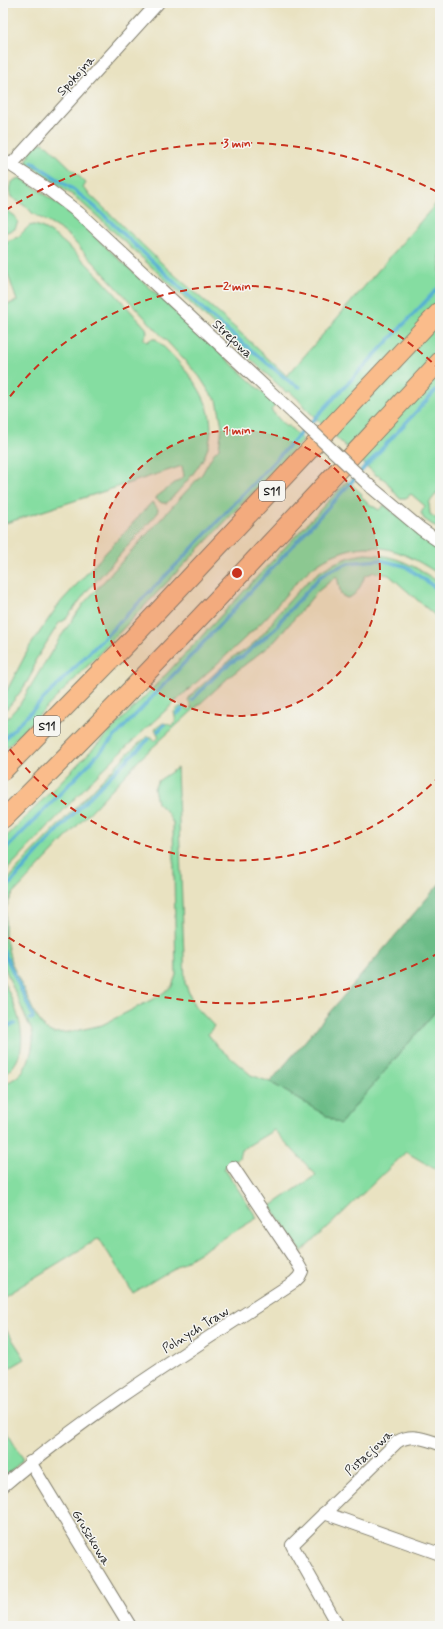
<svg xmlns="http://www.w3.org/2000/svg" width="443" height="1629" font-family="Mynerve,sans-serif">
	<rect width="100%" height="100%" fill="#f6f6f2"/>
	<filter id="ink" filterUnits="userSpaceOnUse"><feTurbulence type="fractalNoise" baseFrequency=".025" numOctaves="2"/><feDisplacementMap in="SourceGraphic" scale="8" xChannelSelector="R" yChannelSelector="G"/><feConvolveMatrix kernelMatrix="1 2 1 2 8 2 1 2 1" color-interpolation-filters="sRGB"/></filter>
	<filter id="wash" filterUnits="userSpaceOnUse"><feTurbulence type="fractalNoise" baseFrequency=".012" numOctaves="4" result="noise"/><feDisplacementMap in="SourceGraphic" scale="16" xChannelSelector="R" yChannelSelector="G"/><feGaussianBlur stdDeviation="0.9" result="paint"/><feColorMatrix in="noise" values="0 0 0 0 0 0 0 0 0 0 0 0 0 0 0 0 0 1.4 0 .05"/><feComposite in="paint" operator="in"/></filter>
	<g filter="url(#wash)">
		<rect width="100%" height="100%" fill="#e9e2c1"/>
		<!-- green -->
		<g fill="#85dda1" stroke="#507c5e">
			<path d="M38 143H43L48 146 86 183 83 188 169 270 232 325 287 376 440 199V489L429 503 430 514 440 521V530L424 519 421 513 425 506 411 494 406 498H399L386 481 378 475 377 476 305 408 299 400 289 391 287 393 99 218 75 197 27 163V159L30 155 27 153Z"/>
			<path d="M21 178 64 208 276 405 271 410 286 427 288 425 303 440 75 679 3 751V723L20 704 59 639 84 603 202 474 214 453 219 448 222 426 217 400 212 396 199 376 70 237 61 230 32 213 28 208 11 197C7 187 11 179 21 178Z"/>
			<path d="M3 208 15 216 18 222 15 229 4 233Z"/>
			<path d="M34 225C61 228 125 306 146 328L147 333 143 339 147 342 151 339H156C186 369 226 408 205 455 196 473 180 489 167 503H162L155 498 184 476 182 466 3 524V306L17 301 3 260V245L7 244V241L18 237 29 226Z"/>
			<path d="M347 481 362 494 361 496 366 502 379 510 384 505 440 548V575C407 553 376 537 336 554 303 566 285 599 261 623 216 666 168 707 123 750 81 790 43 833 3 874V840L153 688Z"/>
			<path d="M152 502 158 509 157 514 87 591 65 620 59 623 35 661C35 676 13 702 3 713V698L30 646 59 604Z"/>
			<path d="M365 554C398 555 414 566 440 583V620L389 575 374 572 365 576C361 585 357 596 347 598L341 595 337 576 317 592 275 641 229 677 140 759 12 895 6 908 5 935 11 962 35 1014 45 1029 53 1033 71 1032 102 1025 159 996 172 986 176 975 173 823 167 812 157 803 154 788 158 781 177 768 185 983 194 1005 214 1026 208 1034 218 1047 251 1075 270 1082 340 1124 440 1006V1172L406 1152 302 1252 271 1206 316 1175 274 1130 241 1150 239 1158 224 1168 257 1218 133 1293 99 1238 3 1297V1085C8 1082 15 1079 19 1075 30 1066 38 1035 29 1025L3 964V886L25 860 130 751 148 736 152 737 155 741 159 737 155 729 163 723 169 724 171 726 176 722 174 712 179 707 184 706 188 710 192 707 188 701 190 696 234 656C246 653 270 629 275 617 303 586 320 561 365 554Z"/>
			<path d="M3 980C17 1009 37 1052 3 1076Z"/>
			<path d="M3 1325 25 1359 3 1372Z"/>
			<path d="M3 1424 22 1457V1461L3 1478Z"/>
		</g>
		<!-- forest -->
		<path fill="#6cbc87" stroke="#446c52" d="M440 883V1006L340 1124 270 1082Z"/>
		<g fill="none" stroke-linecap="round" stroke-linejoin="round">
			<!-- stream -->
			<g stroke="#55afd3" stroke-width="3.5">
				<path d="M32 162 74 190 95 207 209 315 290 382 300 387"/>
				<path d="M192 700C205 688 225 662 242 657L276 628 281 620 320 577 329 571 349 563 380 560 405 566 440 591"/>
				<path d="M177 714 182 709"/>
				<path d="M158 731 164 725"/>
				<path d="M3 740 180 561 440 286"/>
				<path d="M3 852C153 701 295 542 440 386"/>
				<path d="M3 892C49 839 97 787 149 739"/>
				<path d="M3 950 32 1014 33 1018 30 1019"/>
				<path d="M3 1027 15 1024"/>
			</g>
		</g>
	</g>
	<g filter="url(#ink)">
		<g fill="none" stroke-linecap="round" stroke-linejoin="round">
			<defs>
				<g id="minor">
					<path d="M3 160 49 190 79 213 294 414"/>
					<path d="M11 165 158 3"/>
					<path d="M371 487 421 529 440 542"/>
					<path d="M30 1462 130 1626"/>
					<path d="M3 1486C93 1409 195 1347 294 1282L299 1277 302 1271 298 1264 233 1167"/>
					<path d="M324 1513 440 1554"/>
					<path d="M338 1626 292 1545 397 1442C412 1433 424 1439 440 1444"/>
				</g>
				<g id="highway">
					<path d="M3 771 128 643 440 311"/>
					<path d="M3 819C153 671 296 515 440 361"/>
				</g>
			</defs>
			<!-- minor casing -->
			<use href="#minor" stroke="#827f6e" stroke-width="14"/>
			<!-- highway casing -->
			<use href="#highway" stroke="#827f6e" stroke-width="20"/>
			<!-- minor -->
			<use href="#minor" stroke="#fff" stroke-width="12"/>
			<!-- highway -->
			<use href="#highway" stroke="#fabc8b" stroke-width="18"/>
			<defs>
				<path id="minor-bridge" d="M294 414 371 487"/>
			</defs>
			<!-- minor-bridge casing -->
			<use href="#minor-bridge" stroke="#827f6e" stroke-width="14" stroke-linecap="butt"/>
			<!-- minor-bridge -->
			<use href="#minor-bridge" stroke="#fff" stroke-width="12"/>
		</g>
	</g>
	<!-- distance rings -->
	<circle cx="237" cy="573" r="143" fill="#c8321e" fill-opacity=".12"/>
	<g fill="none" stroke="#c8321e" stroke-width="2" stroke-dasharray="7 5">
		<circle cx="237" cy="573" r="143"/>
		<path d="M440 776A287 287 0 0 1 3 740M3 406A287 287 0 0 1 440 370"/>
		<path d="M439 953A430 430 0 0 1 6 936M6 210A430 430 0 0 1 439 193"/>
	</g>
	<g text-anchor="middle" stroke-width="3" stroke-linejoin="round" paint-order="stroke">
		<!-- shield labels -->
		<g fill="#f6f6f2" stroke="#5d5d5c" stroke-width="1">
			<rect x="259" y="481" width="26" height="20" rx="3"/>
			<rect x="34" y="716" width="26" height="20" rx="3"/>
		</g>
		<g font-size="12" font-weight="bold" fill="#1c1c1c">
			<text x="272" y="495">S11</text>
			<text x="47" y="730">S11</text>
		</g>
		<!-- street labels -->
		<g font-size="13" fill="#1c1c1c" stroke="#f6f6f2">
			<text transform="translate(75 75) rotate(-48)" y="5">Spokojna</text>
			<text transform="translate(233 338) rotate(43)" y="5">Strefowa</text>
			<text transform="translate(195 1329) rotate(-32)" y="5">Polnych Traw</text>
			<text transform="translate(368 1452) rotate(-43)" y="5">Pistacjowa</text>
			<text transform="translate(92 1537) rotate(59)" y="5">Gruszkowa</text>
		</g>
	</g>
	<circle cx="237" cy="573" r="6" fill="#c8321e" stroke="#f6f6f2" stroke-width="2"/>
	<g font-size="12" text-anchor="middle" font-weight="bold" fill="#c8321e" stroke="#f6f6f2" stroke-width="3" stroke-linejoin="round" paint-order="stroke">
		<text x="237" y="147">3 min</text>
		<text x="237" y="290">2 min</text>
		<text x="237" y="434">1 min</text>
	</g>
	<!-- margin -->
	<rect width="443" height="1629" fill="none" stroke="#f6f6f2" stroke-width="16"/>
</svg>
